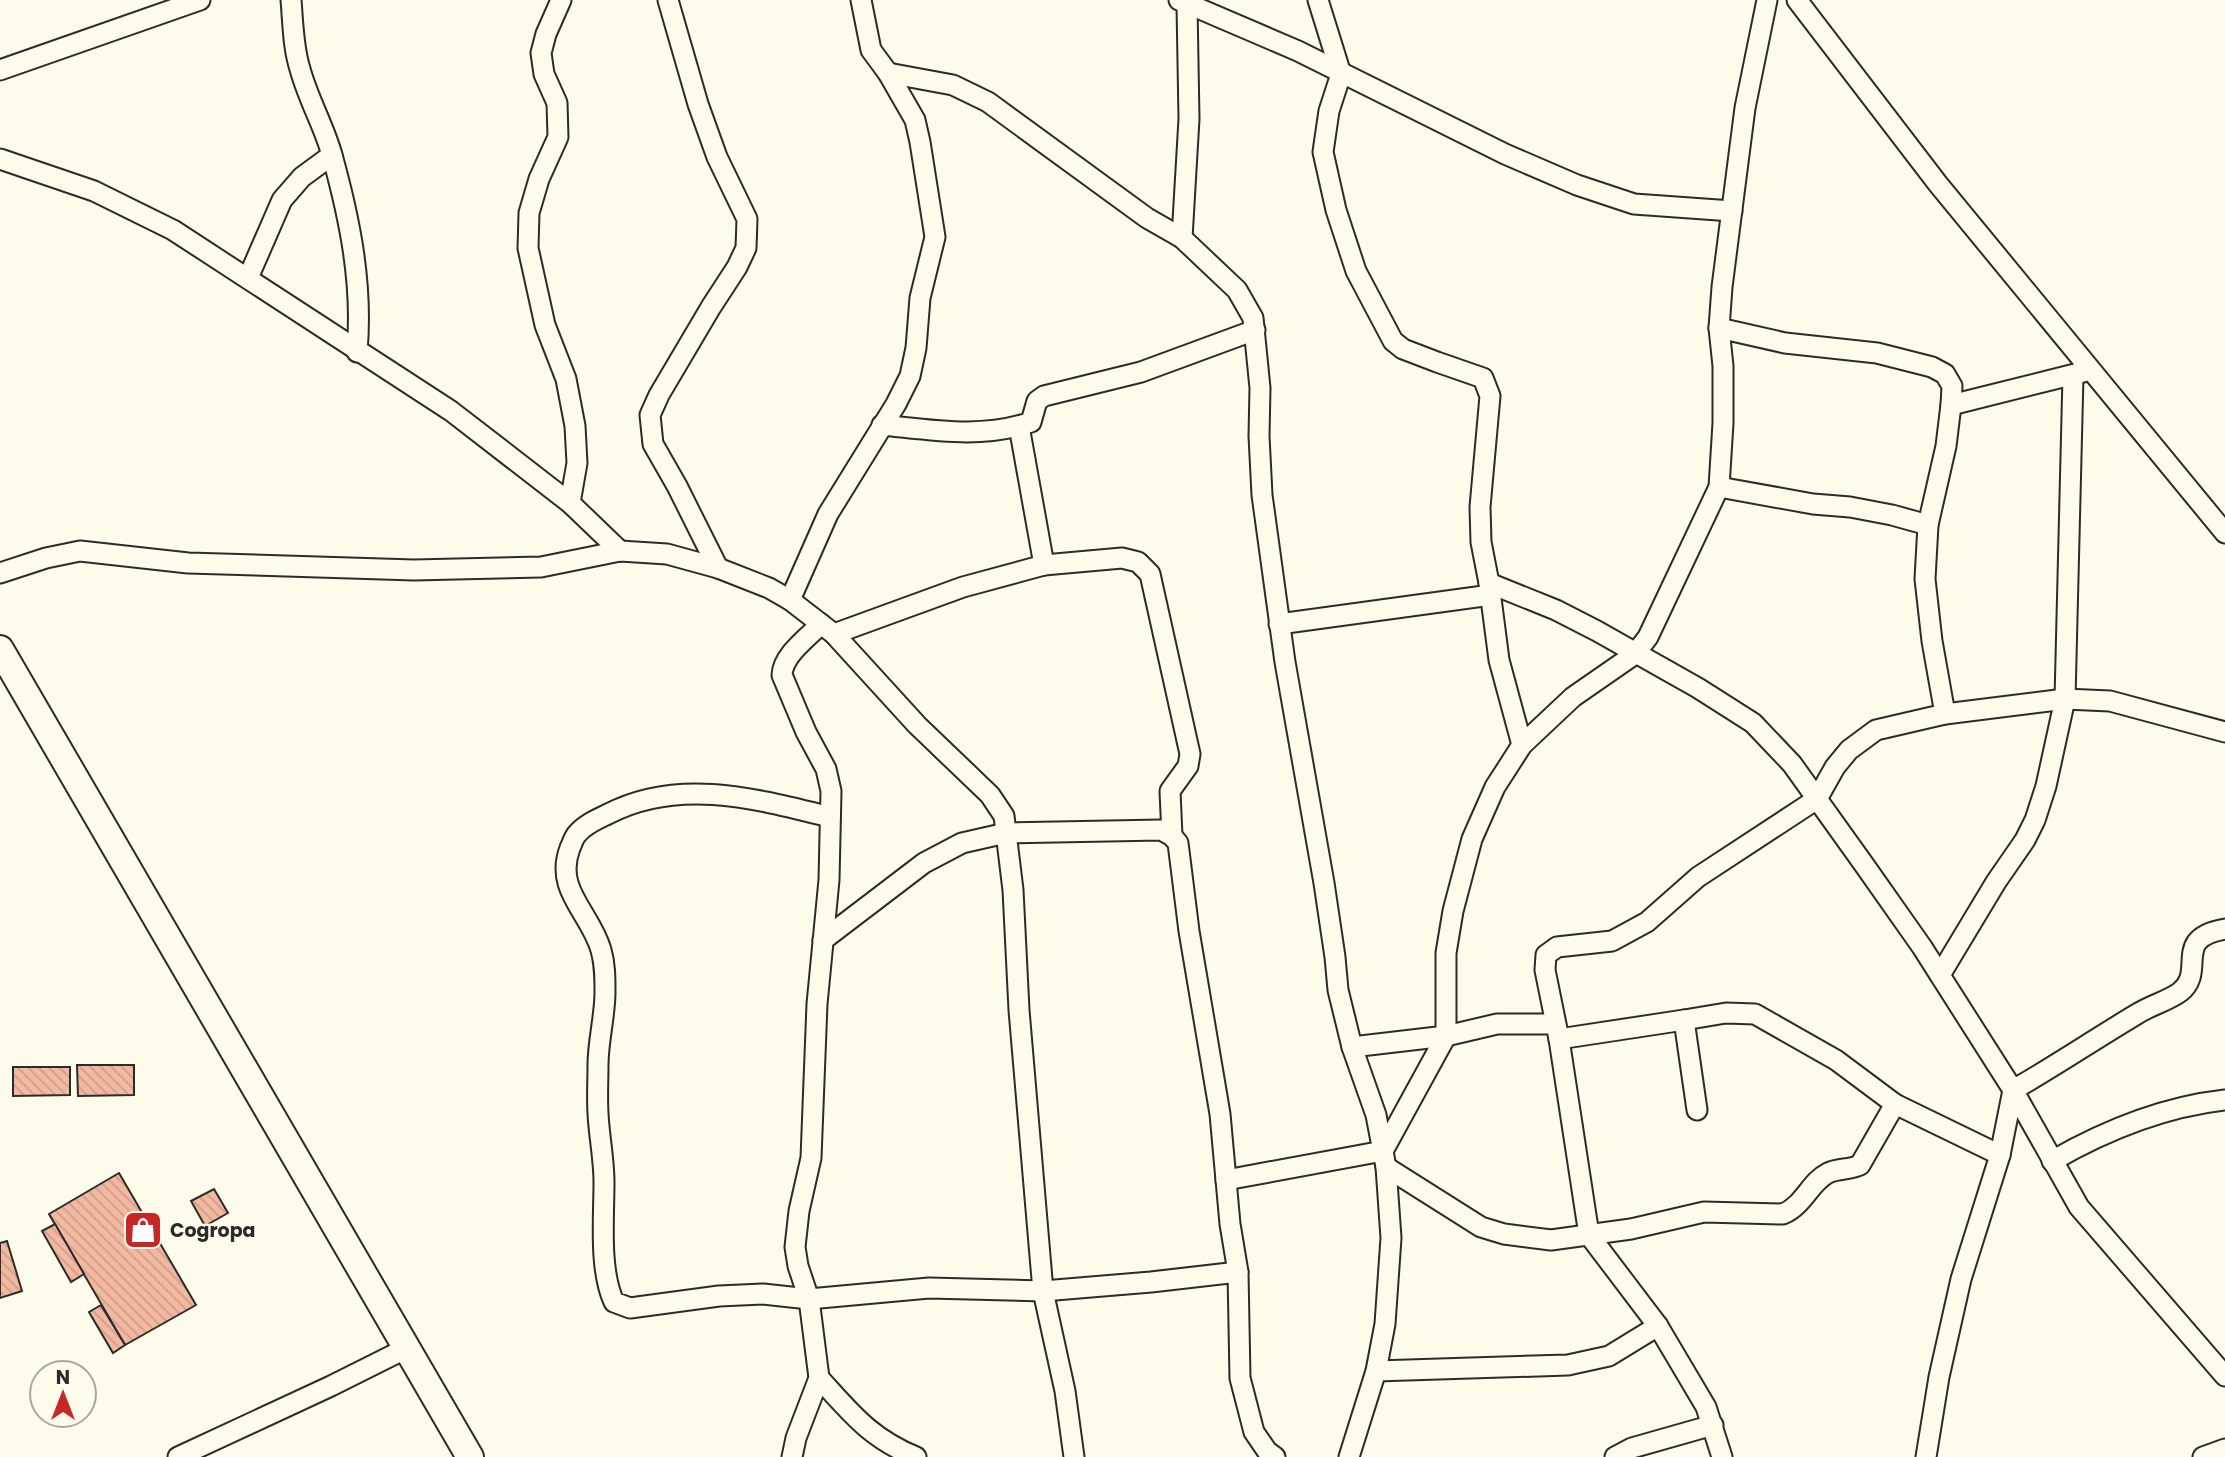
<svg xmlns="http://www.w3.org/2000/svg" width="2225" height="1457" font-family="Poppins,sans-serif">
	<defs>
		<pattern id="building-back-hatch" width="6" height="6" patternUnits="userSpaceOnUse" patternTransform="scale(1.75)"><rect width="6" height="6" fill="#f2b8a0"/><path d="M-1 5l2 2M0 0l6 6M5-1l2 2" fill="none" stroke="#d09e8a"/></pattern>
	</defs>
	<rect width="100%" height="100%" fill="#fdfbea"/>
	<!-- building -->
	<g fill="url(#building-back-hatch)" stroke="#2b2b2b" stroke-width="2">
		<path d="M77 1065H134V1095L78 1096Z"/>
		<path d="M13 1067H70V1095L13 1096Z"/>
		<path d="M119 1173 196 1305 125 1345 49 1214Z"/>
		<path d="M214 1189 228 1213 205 1226 191 1201Z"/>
		<path d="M55 1224 84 1274 71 1282 42 1231Z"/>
		<path d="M7 1241 22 1291 0 1298V1243Z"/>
		<path d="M101 1305 125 1345 113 1353 89 1312Z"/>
	</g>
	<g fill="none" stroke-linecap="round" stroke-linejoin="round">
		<defs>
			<g id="minor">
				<path d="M291 0C293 23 293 47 300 69 308 99 324 126 332 155 350 220 363 284 357 352"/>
				<path d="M561 0 546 34 541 53 544 74 557 103 558 137 539 179 529 213 528 248 545 325 566 379 575 426 577 463 570 503"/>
				<path d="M668 0 698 104 717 157 747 219 746 248 737 267 711 307 659 395 650 415 653 444 677 486 718 568"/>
				<path d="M1179 0 1298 51 1505 154 1577 185 1634 204 1732 211"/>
				<path d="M1318 0 1341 74 1329 111 1323 152 1336 210 1356 271 1393 341 1403 349 1437 362 1483 378 1490 396 1480 507 1481 542 1489 583 1499 660 1522 745"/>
				<path d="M1797 0 1938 184 2225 533"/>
				<path d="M0 70 200 0"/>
				<path d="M888 73 953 85 988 102 1147 218 1182 238 1237 290 1253 318 1260 388 1259 436 1262 495 1285 662 1324 883 1335 957 1338 990 1352 1047 1376 1115 1386 1167 1391 1238 1385 1324 1376 1371 1349 1457"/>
				<path d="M0 159 94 191 173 230 451 411 570 503 620 551"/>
				<path d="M1182 238 1189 119 1187 5"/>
				<path d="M248 278 282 200 302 177 332 155"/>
				<path d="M1719 328 1785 343 1877 353 1932 367 1945 374 1952 386 1951 405 1946 446 1928 525"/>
				<path d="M1951 405 2083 372"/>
				<path d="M882 425C932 430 983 439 1031 422L1037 401 1044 396 1141 372 1255 330"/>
				<path d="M1719 487 1813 504 1850 507 1892 515 1928 525 1925 579 1932 641 1945 714"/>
				<path d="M1044 565 1122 558 1138 562 1150 574 1190 754 1188 766 1170 791 1172 836"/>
				<path d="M0 573 46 558 80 551 188 563 414 570 541 567 620 551 667 554 718 568 769 588 790 600 834 634 917 725 990 795 1004 816 1013 890 1019 1010 1043 1291 1065 1391 1074 1457"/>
				<path d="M1489 583 1556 610 1597 631 1698 688 1753 723 1792 764 1865 866 1922 947 2013 1090 2000 1155 1961 1279 1939 1377 1926 1457"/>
				<path d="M790 600 828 514 896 404 910 376 916 348 920 298 935 237 920 142 915 120 888 73 871 50 861 0"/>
				<path d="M1279 624 1491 595"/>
				<path d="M834 634 963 587 1044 565 1019 426"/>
				<path d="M830 817C757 799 679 777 608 814 598 819 585 824 577 834 574 837 572 844 570 848 554 890 590 912 601 950 605 964 605 977 605 992 605 1016 598 1041 598 1065 598 1081 597 1097 598 1113 599 1136 604 1159 604 1182 604 1218 599 1270 614 1302L630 1308 719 1296 763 1294 809 1299 929 1288 1043 1291 1151 1282 1238 1272"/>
				<path d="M2225 929C2171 938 2207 971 2180 992 2168 1001 2151 1005 2137 1014 2095 1039 2055 1066 2013 1090L2079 1207 2225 1376"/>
				<path d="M823 940 924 863 962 843 1006 833 1161 830 1172 836 1178 843 1189 931 1220 1114 1230 1224 1238 1272 1240 1378 1254 1432 1267 1451 1275 1457"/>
				<path d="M1940 975 1996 882 2025 840 2035 820 2046 786 2065 699 2073 376"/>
				<path d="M1684 1020 1726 1013 1755 1014 1836 1060 1895 1104 2000 1155"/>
				<path d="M1559 1039 1684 1020 1697 1110"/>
				<path d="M1352 1047 1446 1036 1497 1024H1555"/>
				<path d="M2052 1161C2106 1130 2162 1107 2225 1100"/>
				<path d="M1386 1167 1481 1227 1504 1234 1551 1240 1631 1229 1704 1212 1783 1214C1804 1205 1810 1182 1828 1173 1838 1168 1850 1170 1860 1165L1895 1104"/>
				<path d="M1226 1180 1383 1151 1446 1036V953L1453 911 1472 839 1495 787 1522 745 1573 697 1635 654 1648 637 1719 487 1723 423V366L1719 328 1722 287 1745 108 1767 0"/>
				<path d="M1376 1371 1568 1365 1609 1356 1658 1326"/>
				<path d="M819 1378C852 1414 870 1438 916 1457"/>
				<path d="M178 1457 331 1386 407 1348"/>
				<path d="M792 1457 796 1438 819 1378 809 1299 798 1266 795 1247 799 1211 811 1158 817 1004 829 880 831 791 826 769 806 732 782 675C783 655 807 638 821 624"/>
				<path d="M1615 1457 1632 1448 1713 1425"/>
				<path d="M1722 1457 1706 1407 1658 1326 1589 1235 1559 1039 1545 970 1546 955 1557 947 1612 941 1647 922 1698 877 1817 799 1835 767 1849 750 1876 730 1945 714 2065 699 2110 701 2225 732"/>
				<path d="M2203 1457 2225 1449"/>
			</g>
			<path id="secondary" d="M0 649 470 1457"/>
		</defs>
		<!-- minor casing -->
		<use href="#minor" stroke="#2b2b2b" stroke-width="23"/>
		<!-- secondary casing -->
		<use href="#secondary" stroke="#2b2b2b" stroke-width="30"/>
		<!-- minor -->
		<use href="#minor" stroke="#fdfbea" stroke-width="19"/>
		<!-- secondary -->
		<use href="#secondary" stroke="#fdfbea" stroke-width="26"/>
	</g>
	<!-- icons -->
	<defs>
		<symbol id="shop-square" viewBox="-11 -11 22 22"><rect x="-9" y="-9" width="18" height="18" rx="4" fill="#c62828" stroke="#fdfbea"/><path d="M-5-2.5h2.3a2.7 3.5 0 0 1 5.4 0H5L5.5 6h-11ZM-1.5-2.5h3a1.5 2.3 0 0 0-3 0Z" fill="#fff"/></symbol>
	</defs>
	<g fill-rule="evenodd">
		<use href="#shop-square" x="121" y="1208" width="44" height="44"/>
	</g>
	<g text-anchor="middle" stroke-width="5" stroke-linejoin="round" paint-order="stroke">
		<!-- poi labels -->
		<g font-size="19" font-weight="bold" fill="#2b2b2b" stroke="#fdfbea" text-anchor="start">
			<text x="170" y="1237">Cogropa</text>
		</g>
	</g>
	<!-- north arrow -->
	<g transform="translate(63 1394)"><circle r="33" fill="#fdfbea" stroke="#a9a89e" stroke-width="2"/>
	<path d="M0-5L12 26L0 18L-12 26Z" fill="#c62828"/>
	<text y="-10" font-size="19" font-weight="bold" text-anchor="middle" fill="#2b2b2b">N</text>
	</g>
</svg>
